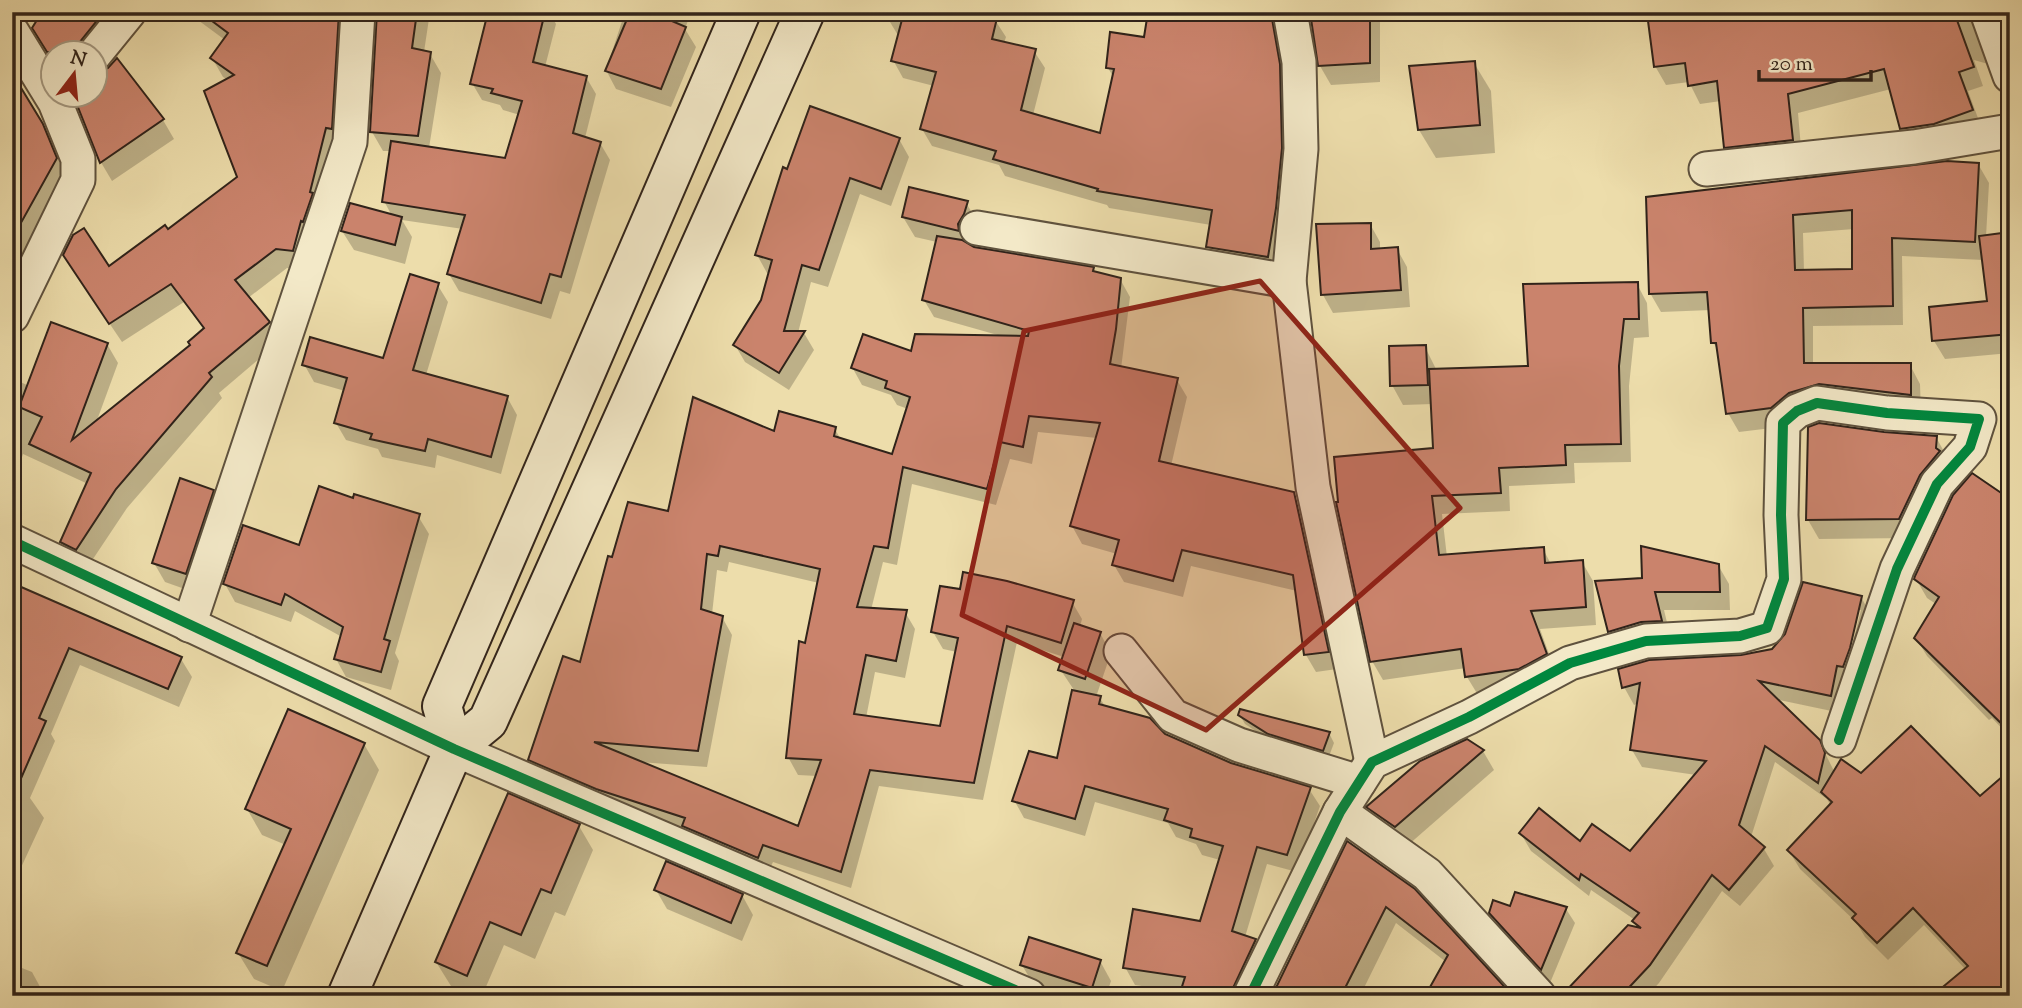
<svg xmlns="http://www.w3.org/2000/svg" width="2022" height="1008" font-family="'Sorts Mill Goudy',serif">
	<rect width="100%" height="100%" fill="#edddab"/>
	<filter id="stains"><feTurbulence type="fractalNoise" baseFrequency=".00286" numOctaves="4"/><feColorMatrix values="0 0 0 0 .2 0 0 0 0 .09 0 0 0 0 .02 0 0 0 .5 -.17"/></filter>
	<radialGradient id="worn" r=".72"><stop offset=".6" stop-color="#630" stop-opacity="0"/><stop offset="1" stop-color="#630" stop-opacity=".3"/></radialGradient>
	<!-- shadow -->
	<g fill="#0003" fill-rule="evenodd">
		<path d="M44 12H138L94 52H52V59L34 28Z"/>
		<path d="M187 12H367L342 147 304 270 287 268 248 298 268 323 279 342 219 393 222 398 127 508 87 568 73 561 61 542 88 484 23 454 12 487V378L29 386 107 344 118 363 96 423 192 346 204 330 184 302 122 342 76 274 109 269 168 232 239 178 228 80 223 77 212 58 225 40Z"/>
		<path d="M374 12H430L424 52 430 54 441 73 429 148 506 160 520 115 503 110 500 105 482 100 472 83 490 12H549L556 24 545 67 586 77 596 94 585 138 600 143 610 160 570 294 560 291 551 319 459 291 449 274 463 229 402 220 412 237 405 264 354 250 342 231 392 216 384 201 392 151H383L372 132 379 14Z"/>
		<path d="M625 12H691L685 29 696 47 671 107 616 89 606 70Z"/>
		<path d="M893 12H990L988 18 995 20 1006 37 1004 43 1034 51 1045 68 1033 115 1101 135 1114 78 1108 68 1146 39 1150 12H1281L1289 83 1277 274 1218 264 1208 246 1211 225 1109 208 1107 205 1005 176 999 165 932 146 922 129 934 86 903 78 893 60 899 37 890 22Z"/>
		<path d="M1311 12H1380V82L1331 85 1320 66Z"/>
		<path d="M1467 12H1535V20L1472 21Z"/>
		<path d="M1648 12H1695L1694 16 1710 14 1713 21 1766 16 1769 12H1996L1978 29 1979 39 1988 64 1974 60 1983 86 1968 91 1982 129 1912 148 1901 129 1891 89 1798 113 1802 159 1736 166 1725 147 1721 101 1700 104 1689 82 1666 85 1655 66Z"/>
		<path d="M116 60 163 120 174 139 112 181 99 159 74 94H94V75L102 74Z"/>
		<path d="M1474 63 1491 91 1495 153 1436 158 1419 130Z"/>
		<path d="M12 73 48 132 67 178 12 290Z"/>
		<path d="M899 139 909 157 891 206 860 194 828 287 811 282 798 333H804L814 350 789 390 745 362 735 345 763 301 770 273H767L757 255 788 171Z"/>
		<path d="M1978 164 1989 183 1986 237 2010 234V353L1945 359 1934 341 1988 303 1983 260 1902 256 1903 325 1813 326V365H1910L1920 384 1921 413 1830 402 1781 427 1739 432 1728 413 1720 354 1713 342 1711 310 1661 312 1650 293 1648 199ZM1854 229V271H1804L1803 233Z"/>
		<path d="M966 203 978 222 975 234 968 245 973 249 1093 269 1096 274 1120 279 1130 297 1121 369 1177 380 1187 397 1171 466 1293 494 1303 511 1337 669 1316 672 1306 655 1297 591 1191 566 1183 597 1124 582 1114 565 1117 554 1082 544 1072 526 1097 438 1038 432 1032 464 1010 459 996 505 912 484 897 565 883 562 871 610 905 612 915 629 905 678 875 672 866 718 941 728 957 652 943 649 933 632 1072 602 1082 619 1080 627 1100 633 1111 653 1096 697 1100 698 1106 708 1231 764 1309 789 1320 806 1297 872 1267 864 1245 937 1255 940 1265 958 1247 996H1181L1182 992 1135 985 1125 967 1201 923 1220 860 1202 855 1196 844 1176 837 1168 823 1095 802 1085 836 1024 818 1014 800 1058 760 1074 690 1060 669 1064 657 1017 642 983 800 879 786 851 888 773 862 767 875 540 777 530 760 581 665 613 559 669 513 775 433 835 429 841 440 893 456 908 409 897 405 891 395 862 385 852 367 1001 336 934 317 924 300 937 242 915 237 903 217ZM729 562 819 583 788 757 798 775 817 776 799 829 639 762 707 767 732 635 722 617 712 614 717 570 727 572Z"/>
		<path d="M1370 224 1380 242V250L1397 249 1407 267 1410 307 1333 313 1323 295Z"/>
		<path d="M437 284 448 302 426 375 507 397 517 415 501 474 437 455 435 468 382 457 378 449 346 440 336 423 345 391 314 382 304 364 384 360Z"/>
		<path d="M1637 284 1647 303 1649 337 1634 338 1629 386 1631 462 1574 463 1575 483 1509 486 1510 511 1442 514 1447 557 1543 549 1551 564 1582 562 1593 581 1596 625 1540 629 1556 673 1478 695 1467 677 1466 668 1383 680 1372 661 1435 449 1433 404 1403 405 1392 385 1425 347 1437 371 1530 368Z"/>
		<path d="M1884 434 1936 437 1947 457 1910 538 1819 539 1808 520Z"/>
		<path d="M2010 469V737L1992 718 1989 720 1927 656 1916 638 1936 604 1927 598 1916 579 2009 501Z"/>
		<path d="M213 491 224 511 196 593 165 582 154 563Z"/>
		<path d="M355 500 418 516 429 534 395 653 399 661 391 690 346 677 336 659 342 637 295 611 291 622 235 602 225 584 300 547Z"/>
		<path d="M1718 565 1729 584 1730 610H1664L1671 639 1620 650 1610 631 1643 579Z"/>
		<path d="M12 585 181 659 192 677 179 707 80 665 51 734 55 741 30 798 44 818 12 887Z"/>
		<path d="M1861 597 1871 615 1841 713 1775 699 1819 741 1835 773 2010 996 1966 970 1924 925 1888 960 1865 937 1856 922 1800 869 1789 851 1831 806 1827 799 1775 762 1751 837 1764 849 1774 866 1740 906 1722 891 1659 983 1647 996H1563L1638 929 1634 921 1635 920 1591 890 1589 896 1531 851 1521 834 1631 853 1696 775 1642 767 1632 750 1639 703 1634 705 1624 687 1773 651ZM1857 610H1861L1849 657 1846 656Z"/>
		<path d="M1239 714 1329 733 1334 743 1328 759 1274 743 1245 724Z"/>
		<path d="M364 744 379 770 282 991 254 979 238 953 286 845 262 835 247 809Z"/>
		<path d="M1483 751 1494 770 1407 846 1379 826 1368 807Z"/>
		<path d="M579 826 593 850 565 916 555 912 535 959 504 945 482 996H473L451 986 436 962Z"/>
		<path d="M1348 843 1510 996 1446 962 1396 923 1361 994 1365 996H1274Z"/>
		<path d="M656 890 742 895 753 915 742 941 667 909Z"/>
		<path d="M1511 908 1566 909 1575 923 1550 983 1500 928 1491 913Z"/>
		<path d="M1100 961 1111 981 1106 996H1069L1033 984 1022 965Z"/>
		<path d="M12 964 32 972 45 996H12Z"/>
	</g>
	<!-- building -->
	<g fill="#ca836c" stroke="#30231a" stroke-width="2" fill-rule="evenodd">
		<path d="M42 12H104L79 43 75 52H47L32 28Z"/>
		<path d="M200 12H339L332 129 326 128 310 192 313 193 303 222 301 221 293 251 276 249 235 280 270 322 209 373 212 377 116 489 76 550 60 542 91 473 29 444 42 417 19 407 51 322 108 343 72 440 190 345 188 342 204 328 171 284 109 324 63 255 73 235 84 228 109 266 165 225 168 229 237 177 204 91 234 75 210 58 228 33Z"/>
		<path d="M377 12H417L412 48 431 52 418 136 370 132Z"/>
		<path d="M488 12H545L533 62 587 76 573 133 601 142 561 277 550 274 541 303 447 274 465 215 382 202 391 141 505 158 522 101 491 93 493 89 470 84Z"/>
		<path d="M630 12H651L686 27 661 89 605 71Z"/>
		<path d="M904 12H970L997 18 992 39 1036 49 1021 110 1100 133 1114 69 1106 68 1110 32 1144 37 1148 12H1205L1204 17 1271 13 1280 64 1282 148 1276 208 1268 257 1206 247 1212 210 1097 191 1098 189 993 159 996 151 920 129 936 72 891 61Z"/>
		<path d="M1310 12H1370V63L1318 66Z"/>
		<path d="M1782 12H1954L1974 67 1959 72 1973 110 1934 124 1900 129 1884 69 1788 94 1793 140 1724 148 1717 81 1688 86 1685 63 1654 67 1648 21 1711 13 1712 19Z"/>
		<path d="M117 58 164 119 100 163 74 97 76 94H94V76L108 68Z"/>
		<path d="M1475 61 1480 125 1418 130 1409 66Z"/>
		<path d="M12 73 43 124 57 158 12 239Z"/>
		<path d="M810 106 900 138 881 189 850 178 819 270 802 265 784 331H805L779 373 733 345 761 300 772 260 755 255 783 167 787 169Z"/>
		<path d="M1947 161 1979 163 1975 242 1892 238 1893 306 1803 308 1804 363H1911V395L1819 384 1789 393 1771 408 1726 414 1716 343H1711L1707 292 1649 294 1646 197ZM1852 210V269L1795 270 1793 215Z"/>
		<path d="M909 187 968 201 964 214 958 224 959 231 902 217Z"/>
		<path d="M350 203 402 217 395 245 341 231Z"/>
		<path d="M1371 223V249L1398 247 1401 290 1321 295 1316 224Z"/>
		<path d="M2010 232V334L1932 341 1929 307 1987 301 1979 236Z"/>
		<path d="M937 236 962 240 974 247 1094 267 1093 271 1121 278 1116 329 1110 364 1178 378 1159 461 1294 492 1329 652 1304 655 1293 575 1182 550 1173 581 1112 565 1119 540 1070 526 1100 423 1029 416 1023 447 1000 442 987 489 903 467 888 548 874 546 857 607 907 610 896 661 866 655 854 714 940 726 958 638 931 632 940 586 960 589 963 572 1007 581 1074 600 1061 643 1007 626 974 783 870 770 841 872 763 845 758 858 682 826 685 818 596 789 528 760 563 656 580 662 608 556 612 557 628 502 668 511 693 397 774 431 779 411 836 427 834 436 892 454 910 397 885 388 887 381 851 368 863 334 911 351 915 334 1028 336 1029 331 922 300ZM720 546 820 569 805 643 799 641 786 758 821 760 798 826 594 742 698 751 723 616 701 609 707 554 718 556Z"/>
		<path d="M410 274 439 283 413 370 508 396 491 457 428 439 425 451 370 439 372 434 334 423 347 378 302 365 310 337 383 358Z"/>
		<path d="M1638 282 1639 319H1624L1619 366 1621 444 1565 445 1566 465 1499 468 1501 493 1432 496 1439 555 1544 547 1545 563 1583 560 1586 607 1531 611 1547 654 1519 669 1465 677 1461 649 1370 662 1336 502H1338L1334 457 1433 448 1429 369 1528 366 1523 284Z"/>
		<path d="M1426 345 1428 385 1390 386 1389 346Z"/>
		<path d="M1819 423 1884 432 1937 436 1936 448 1940 451 1920 475 1899 519 1806 520 1808 427Z"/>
		<path d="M1972 473 2010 499V732L1914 638 1939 597 1914 579 1915 576 1953 495Z"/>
		<path d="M180 478 214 490 186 574 152 563Z"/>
		<path d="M319 486 353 498 354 494 420 514 384 639 390 641 381 672 334 659 343 627 285 594 281 605 223 584 243 525 299 545Z"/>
		<path d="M1641 546 1719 564 1720 592H1655L1662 621 1641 622 1608 632 1595 581 1642 578Z"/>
		<path d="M1803 582 1862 596 1850 648 1843 667 1837 666 1831 696 1759 681 1820 740 1825 753 1818 783 1765 746 1739 825 1765 847 1729 890 1712 875 1650 965 1621 996H1561L1628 925 1641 928 1632 921 1639 913 1581 874 1579 880 1519 833 1539 808 1580 841 1592 824 1630 851 1706 761 1630 750 1640 683 1622 688 1618 669 1649 660 1741 655 1772 649 1785 634Z"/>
		<path d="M12 583 182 657 168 689 69 648 39 718 46 721 12 799Z"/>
		<path d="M1074 623 1101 632 1085 679 1058 670Z"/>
		<path d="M1072 690 1101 696 1099 704 1150 718 1165 734 1231 763 1311 787 1287 855 1257 847 1232 931 1256 939 1233 988 1231 996H1179L1185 977 1123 968 1133 909 1200 921 1223 846 1190 837 1192 829 1164 820 1168 809 1085 786 1075 819 1012 801 1029 751 1057 758Z"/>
		<path d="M288 709 365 743 267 966 236 953 291 829 245 809Z"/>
		<path d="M1240 709 1330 732 1323 751 1268 734 1238 715Z"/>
		<path d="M1911 726 1980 796 2010 770V996H1932L1968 966 1913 908 1877 943 1852 918 1856 914 1787 850 1832 802 1821 792 1841 759 1861 773Z"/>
		<path d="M1467 739 1484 750 1395 827 1366 807 1420 761Z"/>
		<path d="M508 793 580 824 551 893 541 889 521 935 490 922 467 976 435 962Z"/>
		<path d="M1347 841 1415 889 1513 996H1425L1448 955 1386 907 1341 996H1272Z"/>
		<path d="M666 861 743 894 731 923 654 890Z"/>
		<path d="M1515 892 1567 907 1541 970 1489 913 1493 900 1510 906Z"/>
		<path d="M1029 937 1101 960 1092 988 1020 965Z"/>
	</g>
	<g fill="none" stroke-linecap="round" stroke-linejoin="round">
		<defs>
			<g id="street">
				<path d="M1290 12 1299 62 1301 149 1289 281 1313 487 1372 762"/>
				<path d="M1987 12 2010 76"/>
				<path d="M12 32 55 102 78 159V180L12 316"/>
				<path d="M94 55 129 12"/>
				<path d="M1706 169 1914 147 2010 131"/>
				<path d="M977 228 1289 281"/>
				<path d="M12 541 454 749 1029 996"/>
				<path d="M189 625 350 142 358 12"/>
				<path d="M1121 651 1173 716 1239 745 1359 782"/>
				<path d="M1340 812 1427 874 1539 996"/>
				<path d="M1250 996 1340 812 1372 762 1469 717 1570 663 1646 641 1740 636 1767 628 1784 579 1781 515 1783 423 1797 411 1817 403 1887 413 1979 419 1970 447 1937 484 1897 569 1839 740"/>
			</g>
			<g id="secondary">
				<path d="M454 749 442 706 741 12"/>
				<path d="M347 996 454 749 488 721 805 12"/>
			</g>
		</defs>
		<!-- street casing -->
		<use href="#street" stroke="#5f523e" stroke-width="37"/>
		<!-- secondary casing -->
		<use href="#secondary" stroke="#30231a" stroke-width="42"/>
		<!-- street -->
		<use href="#street" stroke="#f3e9c8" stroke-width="33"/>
		<!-- secondary -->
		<use href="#secondary" stroke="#f3e9c8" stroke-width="38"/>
		<defs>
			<g id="cycleway">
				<path d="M12 541 454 749 1029 996"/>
				<path d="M1250 996 1340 812 1372 762 1469 717 1570 663 1646 641 1740 636 1767 628 1784 579 1781 515 1783 423 1797 411 1817 403 1887 413 1979 419 1970 447 1937 484 1897 569 1839 740"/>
			</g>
		</defs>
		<!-- cycleway casing -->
		<use href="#cycleway" stroke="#f3e9c8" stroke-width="15"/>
		<!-- cycleway -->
		<use href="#cycleway" stroke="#00873e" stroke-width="10"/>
	</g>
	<!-- marked area -->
	<path fill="#8f2418" fill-opacity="0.2" stroke="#8f2418" stroke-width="5" stroke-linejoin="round" d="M1260 281 1460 508 1206 730 962 615 1024 331Z"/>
	<!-- margin -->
	<rect width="2022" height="1008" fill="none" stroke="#edddab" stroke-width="42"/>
	<rect x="14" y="14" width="1994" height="980" fill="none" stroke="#30231a" stroke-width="3.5"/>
	<rect x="21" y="21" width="1980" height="966" fill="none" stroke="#30231a" stroke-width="2"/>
	<!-- north arrow -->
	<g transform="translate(74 74) rotate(16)"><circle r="33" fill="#f3e9c8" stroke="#a59a82" stroke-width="2"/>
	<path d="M0-5L12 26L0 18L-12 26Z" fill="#8f2418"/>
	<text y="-10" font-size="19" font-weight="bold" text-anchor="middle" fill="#30231a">N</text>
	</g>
	<!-- scale -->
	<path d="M1759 70v10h112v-10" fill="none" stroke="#30231a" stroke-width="3.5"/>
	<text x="1770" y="70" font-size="21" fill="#30231a" stroke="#f3e9c8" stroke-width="5" paint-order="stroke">20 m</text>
	<rect width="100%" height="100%" filter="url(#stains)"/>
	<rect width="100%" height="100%" fill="url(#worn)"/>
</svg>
